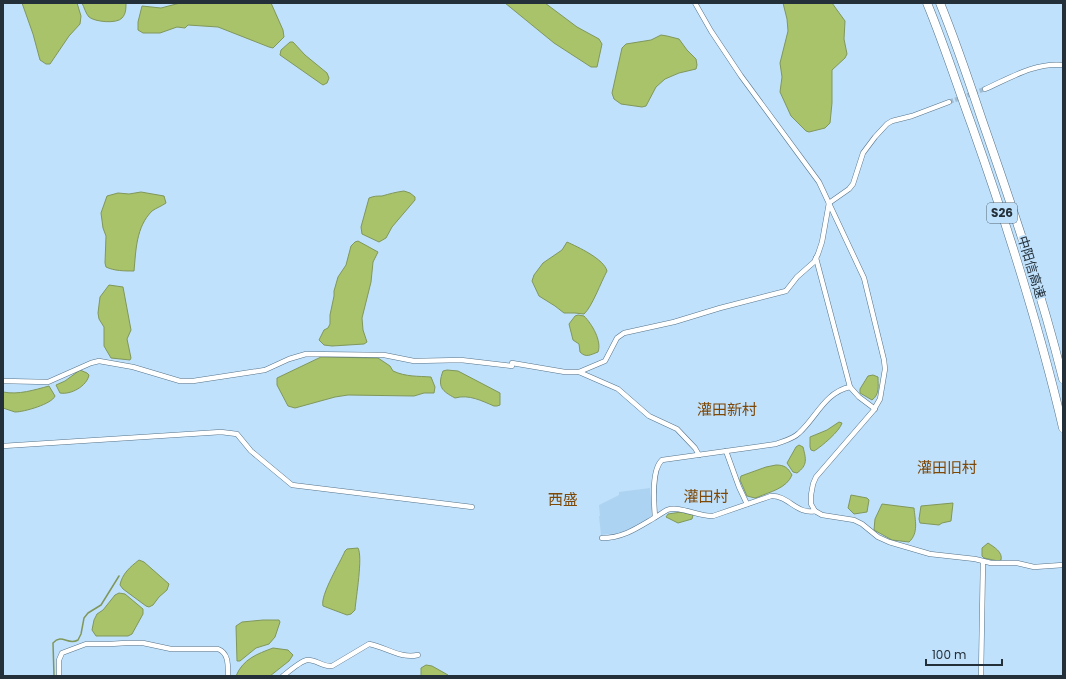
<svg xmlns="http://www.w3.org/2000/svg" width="1066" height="679" font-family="Poppins,'Noto Sans SC',sans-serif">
	<rect width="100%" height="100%" fill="#c0e1fb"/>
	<!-- built -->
	<path fill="#add3f2" d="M650 488 653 517 628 532 601 535 599 516H600L599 505 619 495V492Z"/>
	<!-- water -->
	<g fill="#a8c36a" stroke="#80975b">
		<path d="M22 3H77L81 16 80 24 69 36 50 64H46L40 60 33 34Z"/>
		<path d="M82 3H126C126 8 126 14 122 18 117 24 95 22 89 17 86 14 84 7 82 3Z"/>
		<path d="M180 3H271L283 30 284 37 273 48 269 47 218 27 188 25 185 28 177 27 160 33H143L138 30V22L142 6 161 8Z"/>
		<path d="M505 3H545L577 27 599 39 602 44 597 67H591L554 43Z"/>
		<path d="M783 3H832L845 21 844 39 847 54 845 58 832 70V103L830 123 825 128 809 132 806 131 791 116 780 92 782 77 780 63 788 31 787 19Z"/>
		<path d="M661 35 667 36 679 39 687 50 696 59 697 65 696 69 679 73 665 79 656 87 646 106 642 107 621 104 614 99 612 93 622 48 626 44 651 40Z"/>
		<path d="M290 42H293L305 55 327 73 329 78 327 83 323 85 320 83 280 55 281 50Z"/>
		<path d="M404 191 410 193 415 197V200L392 227 386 238 379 242 362 234 361 227 369 198C374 196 377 196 382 196 389 194 396 192 404 191Z"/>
		<path d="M141 192 164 196 166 203C162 206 156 208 152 211 136 227 136 250 134 271 125 271 114 271 106 267L105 263 106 236 103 228 101 213 107 196 118 193 129 194Z"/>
		<path d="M358 241 378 252 373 262 371 282 362 318 363 330 367 342 364 344 332 346 324 345 319 340 324 330 328 328 330 324V315L334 296V291L338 277 346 265 351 246 355 242Z"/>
		<path d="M567 242C578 247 604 259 607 271 601 282 592 307 584 314L575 313H564L555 306 539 296 532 281 534 275 543 263 562 250Z"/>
		<path d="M109 285 123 287 131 330 127 339 131 358 130 360 111 358 104 346V327L99 319 98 313 100 297Z"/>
		<path d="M578 315 584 316C592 324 602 341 598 352 590 355 586 358 580 352L579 344 573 340 569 324 575 316Z"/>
		<path d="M321 357 378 358 390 366 393 371C406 377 418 376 431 377L435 387 434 393H424L414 396 348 395 335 397 295 408 288 406 277 385V378Z"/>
		<path d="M80 370 87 373 89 375C87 386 71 395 60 393L56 385 65 381Z"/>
		<path d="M447 370 458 371 500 393V405L497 406H494C482 401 469 394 455 398 442 391 437 387 443 371Z"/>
		<path d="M873 375 878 377C878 386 880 394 872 400L860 393V389L868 376Z"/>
		<path d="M49 386 55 396C52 404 24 412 15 412 11 411 7 409 3 408V392C19 395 34 390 49 386Z"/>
		<path d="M839 422 842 423C840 431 821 447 814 451L811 450 810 447V437L827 430Z"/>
		<path d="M799 445 803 447C806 459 808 465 797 473L793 472 787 463 796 447Z"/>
		<path d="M776 465C785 465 788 468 792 475 787 488 770 492 758 497L755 498 747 496 740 480 741 476 766 467Z"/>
		<path d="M851 495 867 498 869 500 867 512 854 514 848 508Z"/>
		<path d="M953 503 951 521 942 523 939 525 920 523 919 519 921 506Z"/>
		<path d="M882 504 914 508C915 520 919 533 909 542L892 540 874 530 875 519Z"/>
		<path d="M681 512 693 515 692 519 678 523 666 517 668 514Z"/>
		<path d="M988 543C994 547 1003 552 1001 560L998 561 984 558 982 556V548Z"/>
		<path d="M358 548C363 557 356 597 355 610L351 614 347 615 323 606C320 595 340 563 345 551L347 549Z"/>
		<path d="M139 560 144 562 169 584 167 590 159 597 153 605 149 607 146 606 123 589 120 585C122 574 130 567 139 560Z"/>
		<path d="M119 593 125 594 143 609V614L132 634 128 636H96L92 630 94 620 97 614 103 610 115 595Z"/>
		<path d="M263 620H279L280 622 275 637 269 644 256 648 240 661H237L236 626 242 622Z"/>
		<path d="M273 648 288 650 293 655 289 661 270 676H236C243 659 257 654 273 648Z"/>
		<path d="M426 665 432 666 448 675 447 676H421V668Z"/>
	</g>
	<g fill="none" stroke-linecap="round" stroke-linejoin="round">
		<!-- stream -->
		<path stroke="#80975b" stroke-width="1.5" d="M54 676 53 643C62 633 68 646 78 640L81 634 84 618 88 613 101 605 119 576"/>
		<!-- minor-tunnel -->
		<path stroke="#a1bdd4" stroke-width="4.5" stroke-dasharray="4.5 2" stroke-linecap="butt" d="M949 102 985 89"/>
		<defs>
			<g id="minor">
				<path d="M695 3 711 31 741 76 819 182 864 278 884 360 885 369 880 399 873 411 816 477 813 484 811 495V504L815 511 822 515 854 520 862 524 878 537 889 542 930 554 975 559 991 563H1017L1034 567 1063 565"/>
				<path d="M985 89C1010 78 1036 62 1063 65"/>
				<path d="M816 258 850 387 859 397 875 409"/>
				<path d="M512 363 565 372H579L605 361 617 338 624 333 674 322 720 308 786 291 797 277 814 262 818 254 822 242 829 203 849 189 853 184 863 153 875 137 887 124 892 121 912 116 949 102"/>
				<path d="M579 372 618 389 649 416 677 429 695 448 699 455"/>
				<path d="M3 381 48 382 91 363 99 361 133 367 180 381H193L265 370 289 359 306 354 384 355 414 361 461 360 512 366"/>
				<path d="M3 446 221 432 237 434 251 451 292 485 472 507"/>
				<path d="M726 451 739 487 747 504"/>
				<path d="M655 517C654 503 651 470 662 460L776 444C784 441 793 439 799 433 816 418 825 392 850 387"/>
				<path d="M602 538C623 538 637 528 654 518 658 516 663 512 667 510 679 505 699 517 713 516L771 496C788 495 797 515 815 511"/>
				<path d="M59 676V660L62 653 86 644H110L126 643H143L171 649H218C229 653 228 666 228 676"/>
				<path d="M283 676C288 672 301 661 307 660 316 659 322 667 332 666L369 644C386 647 400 659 418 655"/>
				<path d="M981 676 983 561"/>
			</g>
			<g id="motorway">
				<path d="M927 3C944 44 957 85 972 126 1007 225 1039 325 1063 428"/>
				<path d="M940 3C956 42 969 81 982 120 1012 206 1041 291 1063 379"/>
			</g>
		</defs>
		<!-- minor casing -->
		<use href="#minor" stroke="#55738a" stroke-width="5.5"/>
		<!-- motorway casing -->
		<use href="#motorway" stroke="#55738a" stroke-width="9"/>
		<!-- minor -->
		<use href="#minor" stroke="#fff" stroke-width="4.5"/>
		<!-- motorway -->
		<use href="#motorway" stroke="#fff" stroke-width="8"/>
	</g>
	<g text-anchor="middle" stroke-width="3.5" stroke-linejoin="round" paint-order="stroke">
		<!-- shield labels -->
		<rect fill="#c0e1fb" stroke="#526473" stroke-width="1" x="987" y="203" width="30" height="20" rx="3"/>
		<g font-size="12" font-weight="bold" fill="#232f39">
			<text x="1002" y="217">S26</text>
		</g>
		<!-- street labels -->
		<g font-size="13" fill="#232f39" stroke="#c0e1fb">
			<text transform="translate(1032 267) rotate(73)" y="5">中阳信高速</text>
		</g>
		<!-- quarter labels -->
		<g font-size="15" fill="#7d4808" stroke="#c0e1fb">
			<text x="727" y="415">灌田新村</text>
			<text x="947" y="473">灌田旧村</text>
			<text x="706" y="502">灌田村</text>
			<text x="563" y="505">西盛</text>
		</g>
	</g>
	<!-- border -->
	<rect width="1066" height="679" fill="none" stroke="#232f39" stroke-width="8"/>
	<!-- scale -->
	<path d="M926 659v6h76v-6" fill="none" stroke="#232f39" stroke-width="2"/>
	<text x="932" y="659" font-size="12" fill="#232f39" stroke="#c0e1fb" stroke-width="3" paint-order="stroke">100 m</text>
</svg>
